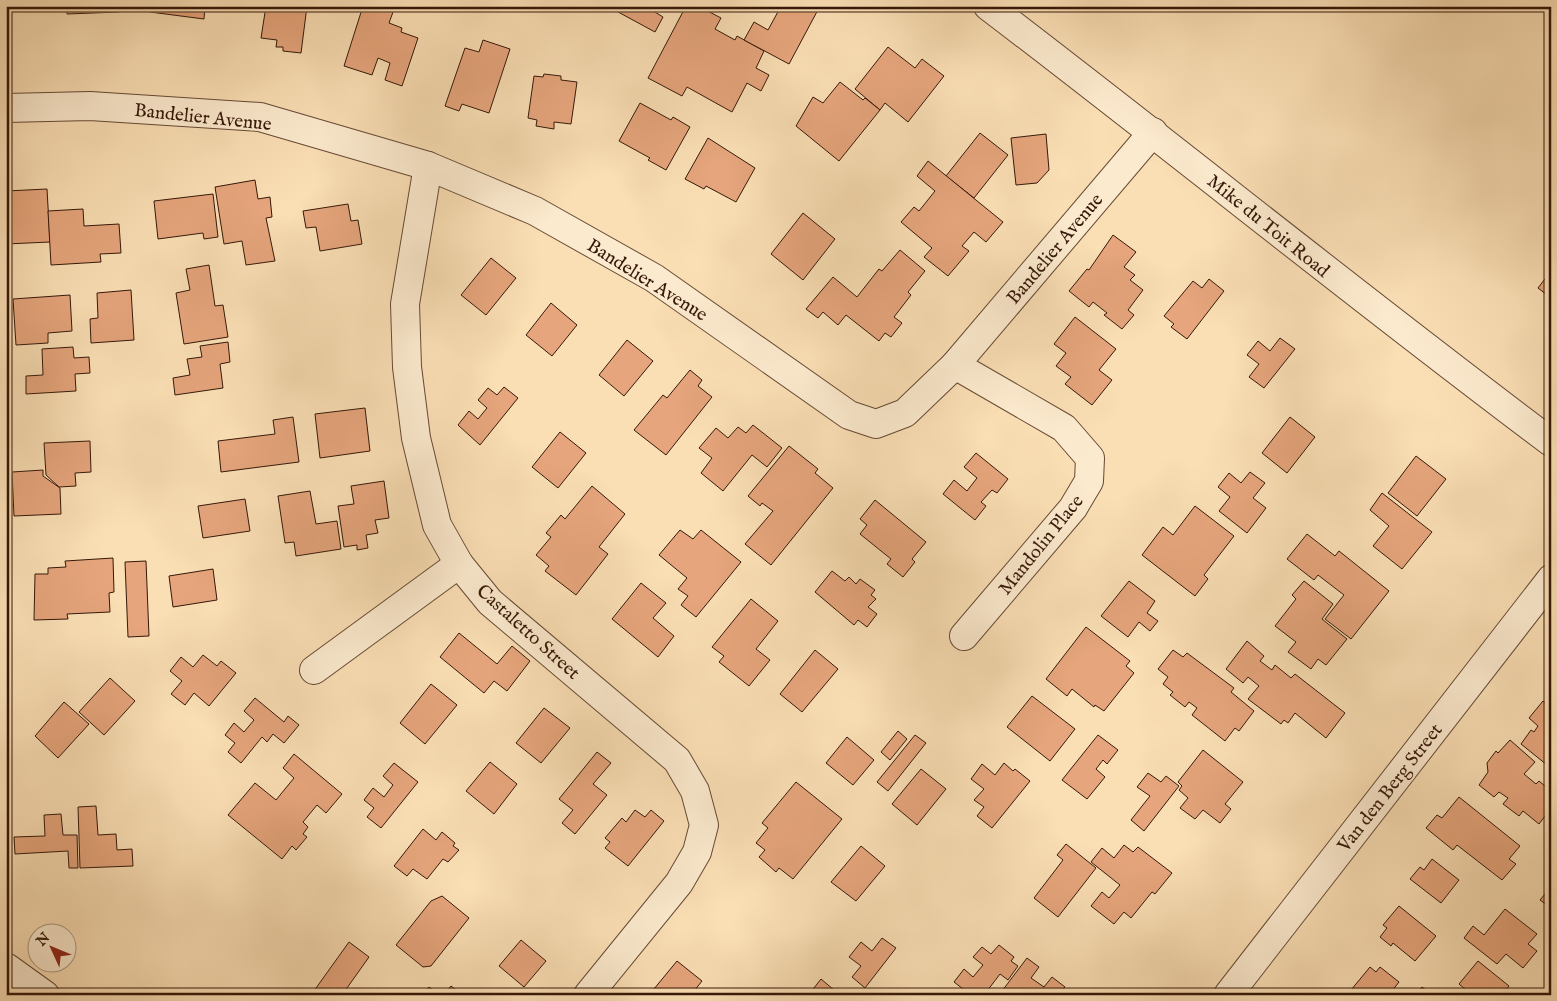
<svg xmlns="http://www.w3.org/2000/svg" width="1557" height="1001" font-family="'IM FELL English',serif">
	<rect width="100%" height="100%" fill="#fadeb4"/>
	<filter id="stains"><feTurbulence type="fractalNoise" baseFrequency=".004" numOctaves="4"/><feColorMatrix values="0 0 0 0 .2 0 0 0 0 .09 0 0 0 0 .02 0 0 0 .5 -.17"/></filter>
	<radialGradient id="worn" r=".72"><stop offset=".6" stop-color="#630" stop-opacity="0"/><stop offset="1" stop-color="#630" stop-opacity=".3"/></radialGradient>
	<!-- building -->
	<g fill="#e6a57c" stroke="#351809">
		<path d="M6 6H10L11 31H6Z"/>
		<path d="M67 6H119V12L67 14Z"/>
		<path d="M150 6H205L204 19 150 12Z"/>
		<path d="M266 6H307L301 53 283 51V47H276L277 40 261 38Z"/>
		<path d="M363 6H377L393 12 389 23 402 28 401 32 418 38 402 86 385 80 390 63 378 58 372 75 344 66Z"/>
		<path d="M607 6H651L650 9 663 17 655 32Z"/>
		<path d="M686 6H698L721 18 715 29 735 40 737 36 764 51 756 68 769 75 761 91 747 83 732 112 687 87 682 96 648 78Z"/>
		<path d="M777 6H820L789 64 744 40 754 22 768 30 780 8Z"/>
		<path d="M483 40 510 49 489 113 462 104 459 111 445 106 465 48 479 52Z"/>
		<path d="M888 47 915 68 922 59 944 76 908 122 885 103 880 110 855 89Z"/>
		<path d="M544 74 561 76V80L577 82 571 124 554 122V129L536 126 537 120 528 118 534 76 543 77Z"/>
		<path d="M840 82 863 100 865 98 880 110 839 161 796 126 813 97 823 103Z"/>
		<path d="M640 103 671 120 673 117 690 127 666 170 648 160 650 158 619 141Z"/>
		<path d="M980 133 1008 155 974 198 946 176Z"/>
		<path d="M1046 134 1049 170 1037 183 1016 185 1011 138Z"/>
		<path d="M708 138 755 168 736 202 706 186 704 189 685 179Z"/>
		<path d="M928 161 1003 222 986 242 974 232 962 246 969 251 948 276 924 257 932 248 901 222 914 207 919 211 935 191 917 176Z"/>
		<path d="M255 180 258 199 270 197 272 217 266 218 275 261 246 265 242 241 224 244 215 187Z"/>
		<path d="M47 189 50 242 6 244V191Z"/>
		<path d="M213 194 218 237 204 239 203 233 158 239 154 201Z"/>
		<path d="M348 204 351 221 358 220 362 244 320 251 316 227 306 228 303 211Z"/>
		<path d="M83 209 84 226 119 224 121 253 100 254 101 262 51 265 48 211Z"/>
		<path d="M803 213 835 239 803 280 771 254Z"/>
		<path d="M1113 235 1136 252 1124 267 1135 275 1130 280 1143 290 1128 310 1134 315 1122 329 1104 315 1107 313 1093 302 1089 307 1069 291 1087 269 1089 270Z"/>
		<path d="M900 250 925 271 908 292 911 295 894 317 902 323 891 337 885 333 879 341 846 315 838 325 823 312 818 318 806 309 833 277 857 297 879 269 882 271Z"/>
		<path d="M491 258 516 278 486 315 461 295Z"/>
		<path d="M209 265 215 306 223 305 228 337 184 344 176 293 190 290 186 269Z"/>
		<path d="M1551 271V298L1538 288Z"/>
		<path d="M1209 279 1224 291 1187 339 1171 327 1174 324 1164 316 1193 281 1202 288Z"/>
		<path d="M131 290 134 340 91 343 90 319 98 318 97 293Z"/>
		<path d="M70 295 72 331 48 333V343L16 345 13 299Z"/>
		<path d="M551 303 577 325 552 356 526 335Z"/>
		<path d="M1075 317 1116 349 1099 370 1112 380 1092 405 1065 384 1071 377 1056 366 1066 353 1054 344Z"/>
		<path d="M1280 338 1295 349 1264 388 1249 377 1259 364 1247 355 1258 341 1270 351Z"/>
		<path d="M627 340 653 361 624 396 599 375Z"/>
		<path d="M228 342 230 362 220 364 223 388 175 395 173 378 190 375 187 359 202 357 200 346Z"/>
		<path d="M73 347 74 358 89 357 90 373 75 374 76 391 26 394V376L43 375 42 349Z"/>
		<path d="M690 370 702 380 698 386 712 397 666 455 634 430 663 395 667 398Z"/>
		<path d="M504 387 518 398 480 445 458 425 469 411 478 419 487 408 478 400 488 388 497 395Z"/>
		<path d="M365 408 370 451 320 458 315 414Z"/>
		<path d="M293 417 299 462 221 472 218 441 275 434 273 420Z"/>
		<path d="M1290 417 1315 437 1287 473 1262 453Z"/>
		<path d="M753 425 782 448 767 467 752 455 723 491 701 473 712 458 699 448 716 428 728 438 738 427 746 433Z"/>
		<path d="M560 432 586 453 558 488 532 467Z"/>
		<path d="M90 441 91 472 75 473 76 486 59 487 46 475 44 443Z"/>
		<path d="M789 446 818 469 815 473 833 488 771 565 745 544 773 511 762 503 760 506 748 496Z"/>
		<path d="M976 453 1008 479 997 493 992 490 981 502 986 506 975 520 943 494 954 480 967 491 977 478 964 467Z"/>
		<path d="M1416 456 1446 479 1417 516 1388 493Z"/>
		<path d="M43 470V476L60 488 61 514 14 516 12 472Z"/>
		<path d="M1250 472 1265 483 1253 498 1266 508 1247 533 1219 511 1230 497 1218 487 1229 473 1241 483Z"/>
		<path d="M384 481 389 518 375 520 378 533 366 535 368 548 357 550V545L344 547 338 506 354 504 351 486Z"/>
		<path d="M592 486 625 514 599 547 608 554 576 595 545 571 549 566 536 555 551 537 546 533 561 515 565 519Z"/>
		<path d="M310 491 316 524 337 521 341 549 296 556 294 542 285 543 278 496Z"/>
		<path d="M1382 493 1432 532 1402 569 1373 546 1389 526 1370 510Z"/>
		<path d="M245 499 250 531 203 538 198 506Z"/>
		<path d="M875 500 926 542 912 559 915 562 903 577 887 564 891 559 860 534 867 525 860 519Z"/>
		<path d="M1195 506 1234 536 1204 575 1208 579 1195 596 1142 555 1163 527 1173 535Z"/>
		<path d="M680 530 693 539 701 530 741 562 696 617 681 605 688 596 678 589 687 578 659 555Z"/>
		<path d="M1307 534 1335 556 1339 551 1389 591 1351 639 1325 619 1344 595 1318 575 1314 580 1287 559Z"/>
		<path d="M113 558 114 592 109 593 110 612 67 614 68 619 34 620 35 574H48V568L66 567 65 561Z"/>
		<path d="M146 561 149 636 128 637 125 562Z"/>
		<path d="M213 569 217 600 173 607 169 576Z"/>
		<path d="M832 571 845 581 849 577 856 584 860 579 875 590 871 595 876 599 868 607 877 614 867 627 858 620 854 625 815 592Z"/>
		<path d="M1129 581 1155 601 1147 613 1158 621 1150 631 1139 622 1128 637 1101 616Z"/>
		<path d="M1304 581 1333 604 1322 619 1347 639 1326 665 1318 659 1311 669 1288 652 1296 642 1275 626 1296 599 1292 595Z"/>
		<path d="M641 583 666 603 653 618 674 636 658 657 612 619Z"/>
		<path d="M751 599 778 621 756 649 770 660 749 686 719 662 724 656 712 647Z"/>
		<path d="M1086 627 1130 661 1126 666 1134 673 1104 711 1095 705 1094 707 1072 689 1067 696 1046 679Z"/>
		<path d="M459 633 497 664 512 646 530 661 507 691 494 681 484 693 440 657Z"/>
		<path d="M1247 641 1264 656 1260 661 1272 670 1275 665 1291 678 1295 674 1345 713 1326 738 1295 713 1288 723 1284 720 1281 724 1248 699 1259 686 1248 677 1243 683 1226 669Z"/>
		<path d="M815 650 838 669 802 712 780 694Z"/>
		<path d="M1173 650 1183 657 1187 653 1234 688 1231 692 1254 711 1239 731 1235 728 1225 741 1192 715 1197 708 1189 702 1185 707 1170 695 1173 692 1163 684 1168 677 1158 669Z"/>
		<path d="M203 655 217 666 221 661 236 673 209 706 194 693 185 705 171 694 182 681 170 671 181 657 193 667Z"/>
		<path d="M110 678 135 701 104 735 79 712Z"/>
		<path d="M431 684 457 705 425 744 400 723Z"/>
		<path d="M1032 696 1075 729 1050 761 1007 727Z"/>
		<path d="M255 698 284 722 288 716 299 725 284 743 273 734 267 742 262 737 241 763 228 752 235 743 225 735 234 723 244 732 254 720 244 711Z"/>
		<path d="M1543 701 1551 708V761L1547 765 1521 744 1531 730 1534 732 1538 726 1529 718Z"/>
		<path d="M64 702 89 724 58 758 35 736Z"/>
		<path d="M544 708 570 728 541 763 516 743Z"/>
		<path d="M898 731 907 739 890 760 881 752Z"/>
		<path d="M915 735 926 743 888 791 877 782Z"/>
		<path d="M1098 735 1118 750 1107 764 1103 760 1096 769 1105 777 1087 799 1062 780Z"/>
		<path d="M847 737 874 760 853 785 826 763Z"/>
		<path d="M1510 740 1535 762 1524 774 1536 784 1539 781 1551 791V798L1548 802 1551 808 1539 824 1523 811 1519 816 1503 804 1508 798 1499 792 1494 797 1479 785 1488 772 1487 763 1496 751 1498 753Z"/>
		<path d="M1203 750 1243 782 1225 804 1231 809 1220 823 1203 810 1195 819 1180 808 1188 798 1179 790 1182 786 1178 782Z"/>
		<path d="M597 752 611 763 593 784 607 795 575 834 562 823 573 810 559 799Z"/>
		<path d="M294 754 342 794 326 813 317 805 303 822 308 827 303 834 307 837 296 850 292 846 282 859 228 815 255 783 276 800 294 778 283 768Z"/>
		<path d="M490 762 517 784 494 814 466 791Z"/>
		<path d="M394 763 418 782 381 828 367 817 374 808 364 800 373 788 384 797 393 785 383 776Z"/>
		<path d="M1004 763 1013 771 1015 769 1030 781 992 828 977 816 984 807 974 800 984 789 971 779 982 764 995 775Z"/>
		<path d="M921 769 946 789 917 825 892 804Z"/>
		<path d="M1148 773 1161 782 1166 776 1179 786 1144 831 1131 820 1150 796 1137 787Z"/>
		<path d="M796 782 842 819 793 879 779 868 776 872 759 857 765 850 756 843 768 828 762 823Z"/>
		<path d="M1459 797 1520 846 1509 859 1516 864 1502 880 1457 845 1453 850 1426 828 1437 815 1442 818Z"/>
		<path d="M96 806 98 835 116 834 117 850 132 849 133 866 80 868 78 807Z"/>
		<path d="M635 810 645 817 651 810 664 821 628 866 605 848 610 842 605 838 622 818 626 822Z"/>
		<path d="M61 814 63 835H77L78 868H69L68 851 15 854 14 837 45 836 44 815Z"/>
		<path d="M423 829 436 840 442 832 455 843 453 846 459 850 448 862 443 859 427 879 413 869 407 876 394 866Z"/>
		<path d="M1066 844 1096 868 1058 917 1034 898 1063 860 1057 855Z"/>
		<path d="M1124 845 1133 852 1138 847 1172 873 1155 894 1152 892 1131 918 1124 912 1114 924 1091 906 1102 892 1109 898 1120 885 1091 862 1102 848 1114 858Z"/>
		<path d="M861 846 885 866 856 901 831 882Z"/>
		<path d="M1432 859 1459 880 1441 903 1410 879 1420 867 1424 870Z"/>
		<path d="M1551 887V908L1540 900Z"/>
		<path d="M442 896 469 918 431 966 423 967 396 945 431 901Z"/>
		<path d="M1399 906 1436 936 1415 961 1393 943 1391 946 1380 937 1387 928 1383 925Z"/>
		<path d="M1505 909 1537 934 1528 944 1537 951 1523 968 1506 954 1497 964 1464 938 1473 926 1484 935Z"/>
		<path d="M882 938 896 948 865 988 852 977 861 966 849 957 861 942 872 951Z"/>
		<path d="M521 940 546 961 524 987 499 966Z"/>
		<path d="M349 942 369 957 342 995H311Z"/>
		<path d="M999 945 1014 957 1011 961 1018 966 1008 980 1000 974 984 995H964L961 992 963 989 954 982 964 969 973 977 983 965 973 957 982 947 991 954Z"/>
		<path d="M1027 958 1039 967 1031 978 1044 987 1052 977 1065 987 1058 995H999Z"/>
		<path d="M677 961 702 981 691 995H649Z"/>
		<path d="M1478 961 1509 986 1502 995H1472L1459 984Z"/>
		<path d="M1370 967 1376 972 1380 967 1399 982 1389 995H1356L1351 990Z"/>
		<path d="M821 979 840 995H813L810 993Z"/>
		<path d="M451 986 462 995H444Z"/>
		<path d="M429 987 439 995H423Z"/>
		<path d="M1422 987 1432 995H1416Z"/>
	</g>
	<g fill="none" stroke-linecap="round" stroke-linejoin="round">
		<defs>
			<g id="minor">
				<path d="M988 6C1177 150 1361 300 1551 442"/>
				<path d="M6 108 90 106 260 117 428 166 535 211 654 278 849 415 876 424 905 413 955 365 1153 132"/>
				<path d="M428 166 405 304 407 367 416 438 437 525 459 564 490 602 677 760 695 791 704 825 697 852 679 883 588 995"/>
				<path d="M955 365 1064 428 1090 458 1089 481 1073 508 964 636"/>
				<path d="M314 670 459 564"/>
				<path d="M6 967 45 995"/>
				<path d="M1228 995 1551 579"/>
			</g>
		</defs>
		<!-- minor casing -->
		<use href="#minor" stroke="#664a34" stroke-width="30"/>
		<!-- minor -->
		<use href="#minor" stroke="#fceace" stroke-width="28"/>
	</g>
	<g text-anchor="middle" stroke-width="4" stroke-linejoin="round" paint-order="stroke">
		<!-- street labels -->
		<g font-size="19" fill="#351809" stroke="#fceace">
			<text transform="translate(203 116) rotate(6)" y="7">Bandelier Avenue</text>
			<text transform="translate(1269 225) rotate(39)" y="7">Mike du Toit Road</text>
			<text transform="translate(1054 248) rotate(-50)" y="7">Bandelier Avenue</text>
			<text transform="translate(648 279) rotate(32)" y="7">Bandelier Avenue</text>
			<text transform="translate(1040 544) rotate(-51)" y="7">Mandolin Place</text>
			<text transform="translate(529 631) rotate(42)" y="7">Castaletto Street</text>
			<text transform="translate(1389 787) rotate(-52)" y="7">Van den Berg Street</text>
		</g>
	</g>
	<!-- margin -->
	<rect width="1557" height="1001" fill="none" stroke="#fadeb4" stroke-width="25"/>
	<rect x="8" y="8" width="1542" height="986" fill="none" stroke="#351809" stroke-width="2.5"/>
	<rect x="12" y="12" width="1532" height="976" fill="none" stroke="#351809"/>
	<!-- north arrow -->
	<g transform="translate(52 948) rotate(314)"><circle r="24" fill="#fceace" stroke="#ac967f"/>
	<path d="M0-4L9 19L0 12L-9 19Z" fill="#8f2418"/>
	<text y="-8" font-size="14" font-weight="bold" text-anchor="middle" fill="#351809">N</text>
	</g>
	<rect width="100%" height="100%" filter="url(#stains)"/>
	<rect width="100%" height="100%" fill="url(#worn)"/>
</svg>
